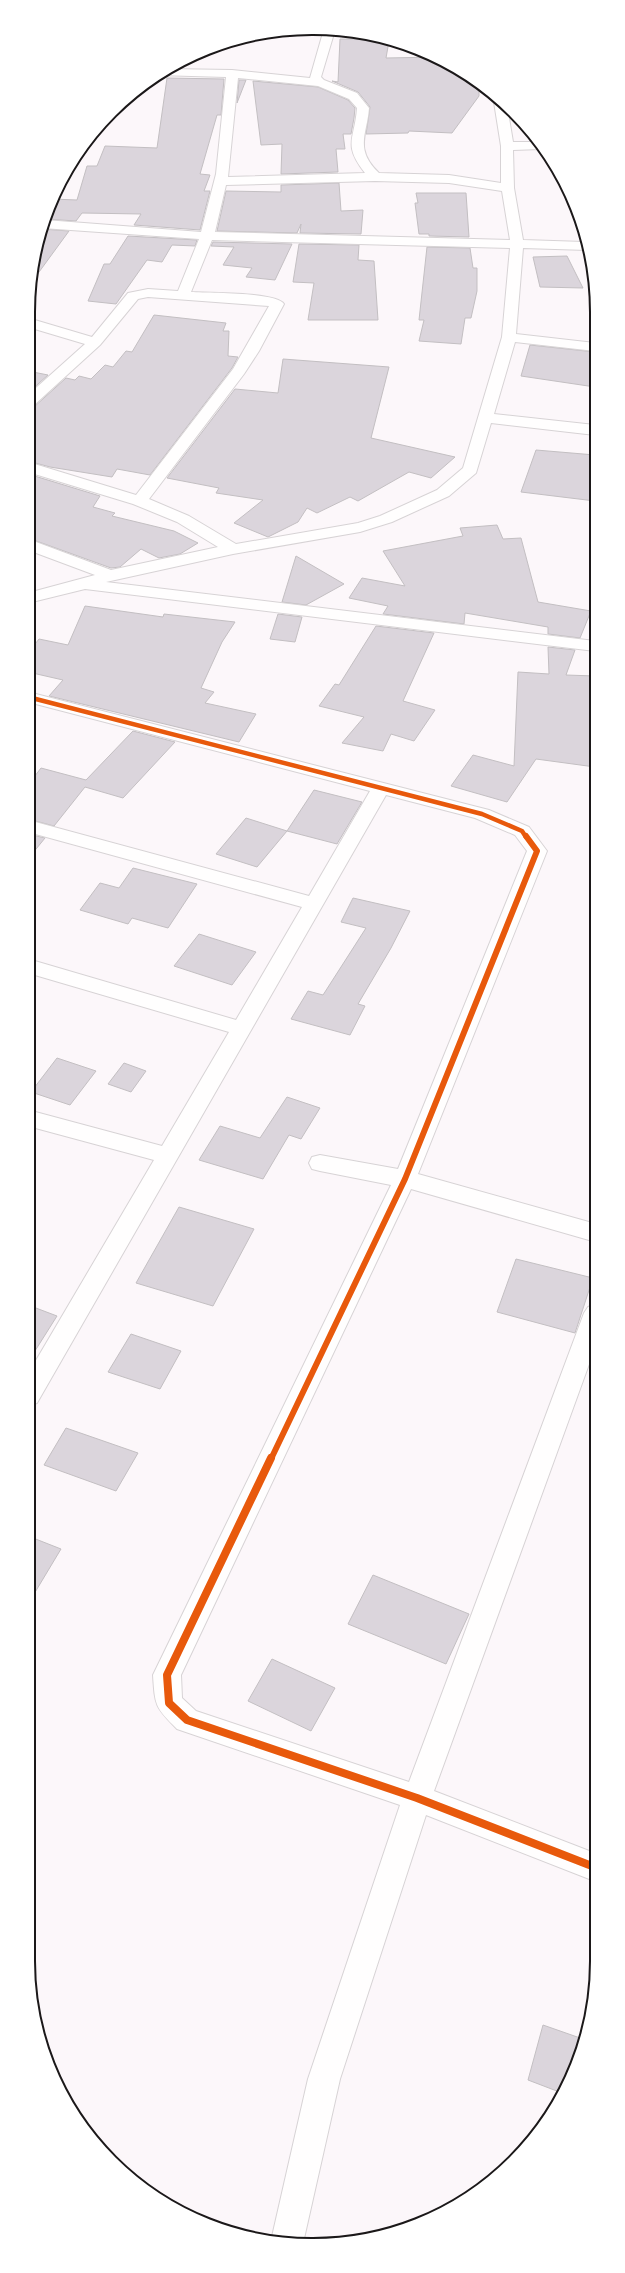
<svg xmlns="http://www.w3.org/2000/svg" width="625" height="2273" font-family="'Public Sans',sans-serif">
	<rect width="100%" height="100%" fill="#fcf7fa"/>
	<!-- building -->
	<g fill="#dbd5dc" stroke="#c3bfc2">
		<path d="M364 33 389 41 386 58 439 57 479 87V96L452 133 409 131 408 133 366 134 370 107 358 92 332 81 338 82 340 39H362Z"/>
		<path d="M167 78 224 79 221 115H217L200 174 210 175 204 191H210L200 230 134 225 141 214 82 213 76 221 45 219 52 199 77 200 87 166H97L105 146 157 148Z"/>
		<path d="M239 80H246L237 103Z"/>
		<path d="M253 81 318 87 348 100 355 108 354 118 351 134H343L345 149H336L338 172 281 174 282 144 261 145Z"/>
		<path d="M339 183 341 211 363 210 361 234 300 233 301 224 297 233 217 231 226 191 281 192V185Z"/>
		<path d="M416 193H466L469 237 429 236V234H419L415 203H418Z"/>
		<path d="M42 229 69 231 31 283 33 257Z"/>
		<path d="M128 236 197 240 195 246 172 245 162 262 147 260 116 304 88 301 104 264H110Z"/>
		<path d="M213 242 292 244 275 280 246 277 252 268 223 265 234 247 211 246Z"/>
		<path d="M299 244 359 245 358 260 374 261 378 320H308L314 283 293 282Z"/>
		<path d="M427 247 470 248 473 268H477V291L471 318H465L461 344 419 341 424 320H419Z"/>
		<path d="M567 256 583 288 540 287 533 257Z"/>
		<path d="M154 315 226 323 223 331H229L228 356 238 357 232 368 150 475 117 469 112 477 50 467 28 461V408L34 407 66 378 75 380 79 376 91 379 105 365 113 367 126 351 132 352Z"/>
		<path d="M530 345 595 352V387L521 376Z"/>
		<path d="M283 359 389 367 371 438 455 457 431 478 409 472 358 501 350 497 317 513 307 508 298 522 268 537 234 523 263 500 216 493 219 488 167 478 235 389 278 393Z"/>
		<path d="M28 371 48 375 28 393Z"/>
		<path d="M536 450 595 455V501L521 492Z"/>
		<path d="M28 474 100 496 93 507 115 513 112 516 174 531 198 543 180 554 159 558 141 549 120 567 111 568 28 538Z"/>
		<path d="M497 525 503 539 521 538 538 602 591 611 580 638 548 634V627L465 613 464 624 383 614 388 606 349 598 362 578 405 586 383 551 463 536 460 528Z"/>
		<path d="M296 556 344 584 306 605 282 602Z"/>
		<path d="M85 606 163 617 164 614 235 622 222 642 201 688 214 692 205 703 256 714 239 742 49 696 63 680 28 672V653L39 639 68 645Z"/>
		<path d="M278 614 302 617 295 642 270 639Z"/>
		<path d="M376 626 434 633 403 701 435 710 414 741 391 734 383 751 342 743 364 717 319 706 335 684 339 685Z"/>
		<path d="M548 647 575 650 566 675 595 676V767L536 759 507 802 451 786 473 755 514 766 518 672 549 674Z"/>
		<path d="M133 731 175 742 123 798 85 787 54 826 28 819V785L41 768 86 780Z"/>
		<path d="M314 790 362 802 337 844 287 831Z"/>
		<path d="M246 818 287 831 257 867 216 854Z"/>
		<path d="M28 834 45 838 28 859Z"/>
		<path d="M133 868 197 884 168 928 132 918 128 924 80 910 100 883 119 888Z"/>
		<path d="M353 898 410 911 391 948 358 1004 365 1006 350 1035 291 1019 308 991 323 995 366 928 341 922Z"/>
		<path d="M199 934 256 952 232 985 174 966Z"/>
		<path d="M57 1058 96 1071 70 1105 31 1092Z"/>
		<path d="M124 1063 146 1071 131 1092 108 1084Z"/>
		<path d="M287 1097 320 1108 301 1139 289 1135 263 1179 199 1160 220 1126 260 1138Z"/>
		<path d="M179 1207 254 1229 213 1306 136 1283Z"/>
		<path d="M516 1259 593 1278 575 1333 497 1312Z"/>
		<path d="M28 1305 57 1316 28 1362Z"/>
		<path d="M131 1334 181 1351 160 1389 108 1372Z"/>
		<path d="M66 1428 138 1453 116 1491 44 1465Z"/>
		<path d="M28 1536 61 1549 28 1604Z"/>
		<path d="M373 1575 469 1614 446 1664 348 1624Z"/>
		<path d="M272 1659 335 1688 311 1731 248 1701Z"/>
		<path d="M543 2025 583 2039 562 2093 528 2080Z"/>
	</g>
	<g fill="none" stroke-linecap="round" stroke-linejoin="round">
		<defs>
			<g id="minor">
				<path d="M324 29 335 30 321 77 324 80 357 93 369 108C367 135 354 149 379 173L449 175 501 183V146L494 102 497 99 507 106 513 142H536L541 149 513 150 514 188 523 240 584 242 587 250 523 248 516 334 595 343V351L515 342 494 414 595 425V435L491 423 476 473 449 496 392 522 360 532 233 554 106 582 595 641V651L85 589 28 603V593L95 575 28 550V539L111 570 218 547 177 522 133 504 28 472V462L136 495 233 369 269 306 148 297 138 299 100 345 33 406 28 407V395L85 344 28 327V318L92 337 128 293 148 289 178 291 199 239 42 228 45 220 201 232 216 174 226 77 157 75 168 69 232 70 310 78ZM238 78 318 86 349 99 357 108C355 139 342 144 365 173L228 177ZM375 181 449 183 502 191 510 240 215 232 226 185ZM212 240 510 248 502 337 463 468 437 490 380 516 358 523 236 544 189 516 149 499 244 374 259 351 284 304C276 292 208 293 191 292Z"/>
				<path d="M28 692 489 810 529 827 547 851 418 1174 596 1224V1242L411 1189 181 1675 182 1698 196 1711 409 1782 584 1313 588 1307 596 1304V1345L434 1791 597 1854V1882L426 1815 340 2079 303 2243 294 2244 271 2241 308 2079 400 1805 177 1729C155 1707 155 1706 153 1675L391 1185 320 1171 312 1169 309 1163 312 1157 320 1155 398 1169 527 851 515 835 475 818 386 795 37 1403 28 1406V1374L154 1160 28 1126V1110L162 1146 229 1032 28 973V959L236 1020 302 907 28 832V820L309 896 370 791 28 702Z"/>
			</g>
		</defs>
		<!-- minor casing -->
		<use href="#minor" stroke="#d7d3d5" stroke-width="2"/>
		<!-- minor -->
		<use href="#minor" fill="#fffefe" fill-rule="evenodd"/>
		<defs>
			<path id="cycleway-far2" d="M28 697 482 814 522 831 526 837"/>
			<path id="cycleway-far1" d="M271 1459 405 1179 537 851 526 836"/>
			<path id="cycleway" d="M271 1458 167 1675 169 1703 187 1720 417 1798 597 1868"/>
		</defs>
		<!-- cycleway-far2 casing -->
		<use href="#cycleway-far2" stroke="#fff" stroke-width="6"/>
		<!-- cycleway-far1 casing -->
		<use href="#cycleway-far1" stroke="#fff" stroke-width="8"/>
		<!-- cycleway casing -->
		<use href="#cycleway" stroke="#fff" stroke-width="10"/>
		<!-- cycleway-far2 -->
		<use href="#cycleway-far2" stroke="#e8590c" stroke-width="4.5"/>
		<!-- cycleway-far1 -->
		<use href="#cycleway-far1" stroke="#e8590c" stroke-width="6"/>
		<!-- cycleway -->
		<use href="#cycleway" stroke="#e8590c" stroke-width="8"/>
	</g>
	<!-- crop -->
	<path d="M0 0H625V2273H0ZM312 35H313A277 277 0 0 1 590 312V1961A277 277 0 0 1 313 2238H312A277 277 0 0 1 35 1961V312A277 277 0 0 1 312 35Z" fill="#fff" fill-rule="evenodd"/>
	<path fill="none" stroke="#1b1819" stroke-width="2" d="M312 35H313A277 277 0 0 1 590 312V1961A277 277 0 0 1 313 2238H312A277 277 0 0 1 35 1961V312A277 277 0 0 1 312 35Z"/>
</svg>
